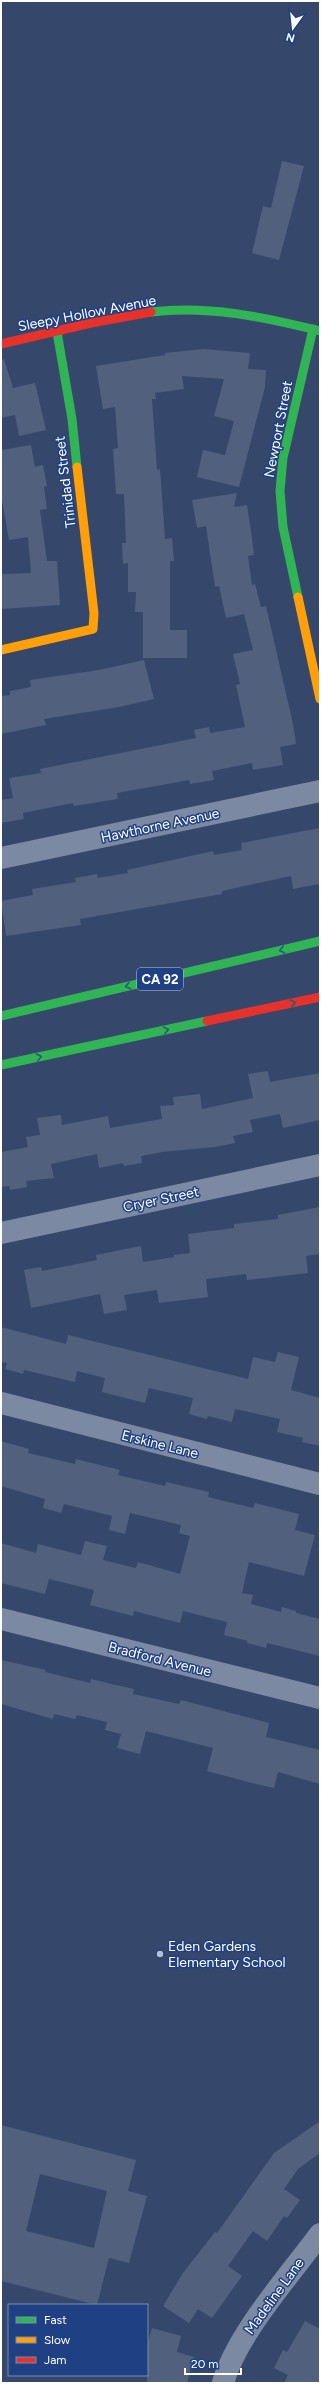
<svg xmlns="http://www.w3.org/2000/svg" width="321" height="2384" font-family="Figtree,sans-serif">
	<rect width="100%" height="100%" fill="#35486c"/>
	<!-- building -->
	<g fill="#51607c" fill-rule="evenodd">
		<path d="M282 161 304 166 279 260 252 253 263 206 271 208Z"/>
		<path d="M203 349 250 353 248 369 266 370 265 387 239 487 197 477 203 450 225 455 234 421 214 416 224 379 182 376 184 389 155 393 156 399H152L157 470 160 469 165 539 172 538 174 561H170V630H187V658H143V612H135L136 592H128V563L123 564 122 543H126L124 494H116L113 449 118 448 115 407 103 409 96 366 165 355V353Z"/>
		<path d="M4 359 13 388 35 383 46 430 19 436 15 415 1 418V360Z"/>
		<path d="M31 445 35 467 43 465 47 486 44 487 47 509 40 510 47 561H57L60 605 1 609V574L31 573 28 537 9 540 1 494V450Z"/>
		<path d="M237 493 234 507 247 505 251 531 254 555 248 556 252 585 255 584 261 607 266 606 293 724 296 744 280 747 283 765 253 770 252 763 212 771 214 780 190 784 189 780 117 793 118 799 74 806 73 803 23 813 24 819 1 823V800L13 798 9 778 41 773 40 769 196 738 194 730 209 727 210 733 245 727 236 685 240 684 233 654 253 650 244 614 226 618 219 586 215 587 206 526 197 528 192 500Z"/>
		<path d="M144 660 154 699 119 707 44 719 46 725 1 734V696L10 695V691L31 687 30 680 99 670Z"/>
		<path d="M320 828V884L293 889 291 876 222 891V894L80 919 81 925 6 936 1 901 33 895 32 889 76 882 75 878 97 874 98 878 128 873 127 870 213 851 214 855 242 850 241 843Z"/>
		<path d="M268 1071 270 1082 320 1073V1120L283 1128 280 1114 250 1120 253 1132 233 1136 235 1143 215 1147 162 1152 141 1156 142 1163 124 1166 123 1163 99 1168 97 1154 51 1164 54 1178 26 1181 27 1187 10 1190 9 1186 1 1187V1152L28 1147 26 1137 40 1135 37 1118 61 1115 62 1125 108 1116 110 1128 162 1119 160 1106 174 1105 173 1097 200 1094 202 1109 253 1098 248 1074Z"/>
		<path d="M320 1207V1254L306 1256 308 1273 247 1280 246 1274 206 1279 208 1297 159 1303 157 1290 124 1295 127 1310 104 1314 100 1294 31 1308 24 1270 41 1267 42 1271 97 1260 96 1255 141 1246 143 1262 174 1257V1255L190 1253 188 1234 234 1228V1224L278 1219V1215Z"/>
		<path d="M1 1327 66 1344 68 1335 248 1379 253 1357 275 1362 278 1352 299 1357 291 1390 320 1398V1446L302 1442 303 1438 277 1432 280 1419 235 1409 232 1422 208 1416 207 1419 189 1414 193 1398 149 1388 145 1403 102 1392 105 1378 77 1371 75 1382 24 1370 23 1374 5 1369 7 1363 1 1362Z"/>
		<path d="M1 1441 29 1449 28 1453 75 1464 76 1459 120 1470 118 1475 165 1486 166 1482 209 1492 208 1497 253 1508 255 1503 299 1514 295 1530 315 1535 304 1576 249 1562 242 1593 253 1595 251 1604 281 1612 282 1607 296 1611V1613L320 1619V1656L267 1643 266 1648 247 1643 248 1641 224 1635 227 1622 183 1611 180 1623 134 1611 133 1616 90 1605 94 1590 49 1579 45 1594 1 1583V1543L36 1553 38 1544 81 1555 85 1541 107 1546 103 1560 136 1568 138 1562 180 1574 190 1536 179 1533 181 1525 130 1513 125 1534 109 1530 112 1516 64 1504 61 1513 43 1508 45 1499 1 1486Z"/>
		<path d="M1 1660 46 1670 45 1672 90 1683 91 1679 116 1685 134 1689 133 1694 179 1704 181 1700 269 1723 266 1737 320 1750V1784L278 1772 274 1788 252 1783 207 1771 213 1748 146 1731 140 1754 117 1748 121 1734 105 1730 107 1722 77 1715 75 1719 54 1714 53 1719 1 1704Z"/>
		<path d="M320 2121V2153L298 2169 284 2189 300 2200 287 2218 284 2216 267 2241 253 2231 228 2266 242 2276 212 2318 198 2309 189 2323 163 2306 183 2273 215 2232 217 2233 274 2153Z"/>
		<path d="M1 2125 136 2160 128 2191 147 2196 129 2263 109 2258 97 2305 1 2281ZM40 2174 107 2191 94 2248 26 2231Z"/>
		<path d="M305 2321 320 2329V2383H284L288 2375 274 2368 283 2350 287 2352Z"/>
		<path d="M152 2328 181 2336 177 2352 194 2357 187 2383H147V2346Z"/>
	</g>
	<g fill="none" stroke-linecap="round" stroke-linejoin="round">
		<!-- street -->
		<g stroke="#7b89a2" stroke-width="22">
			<path d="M1 858 320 791"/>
			<path d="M1 1233 320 1165"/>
			<path d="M1 1403 320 1484"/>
			<path d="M1 1619 320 1698"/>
			<path d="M223 2383C236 2335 290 2275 320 2234"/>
		</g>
		<!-- fast -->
		<g stroke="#30b455" stroke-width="9">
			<path d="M151 312C208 305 264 317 320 331"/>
			<path d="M57 332 72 419 77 467"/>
			<path d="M298 597 283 527 280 491 283 458 313 329"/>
			<path d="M1 1016 320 941"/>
			<path d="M1 1065 207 1021"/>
		</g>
		<!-- slow -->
		<g stroke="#ff9f0a" stroke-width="9">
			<path d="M298 597 320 699"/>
			<path d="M1 650 93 629 94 613 77 467"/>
		</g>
		<!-- jam -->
		<g stroke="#e5322d" stroke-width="9">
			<path d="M1 344 91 323 151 312"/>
			<path d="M207 1021 320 997"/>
		</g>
	</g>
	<!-- one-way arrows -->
	<defs><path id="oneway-chevron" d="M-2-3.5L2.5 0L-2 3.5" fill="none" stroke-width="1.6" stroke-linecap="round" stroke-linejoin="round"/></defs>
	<g stroke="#235d77">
		<use href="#oneway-chevron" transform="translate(282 950) rotate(167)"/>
		<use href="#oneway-chevron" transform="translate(128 986) rotate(167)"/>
		<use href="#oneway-chevron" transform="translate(293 1003) rotate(-12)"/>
		<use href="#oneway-chevron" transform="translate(166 1030) rotate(-12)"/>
		<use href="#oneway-chevron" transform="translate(39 1057) rotate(-12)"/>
	</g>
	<!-- markers -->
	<circle fill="#b8bfcc" stroke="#1f4082" stroke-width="1.5" cx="160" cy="1954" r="4"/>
	<g text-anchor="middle" stroke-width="3" stroke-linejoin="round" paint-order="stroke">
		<!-- shield labels -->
		<rect fill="#1f4082" stroke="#bcc6da" stroke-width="1" x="137" y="968" width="46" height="22" rx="3"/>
		<g font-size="13" font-weight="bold" fill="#fff">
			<text x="160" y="984">CA 92</text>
		</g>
		<!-- street labels -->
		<g font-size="14" fill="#fff" stroke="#1f4082">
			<text transform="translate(87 313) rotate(-11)" y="5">Sleepy Hollow Avenue</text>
			<text transform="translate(278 429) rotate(-79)" y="5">Newport Street</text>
			<text transform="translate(65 482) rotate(-97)" y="5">Trinidad Street</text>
			<text transform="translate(160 825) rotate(-12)" y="5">Hawthorne Avenue</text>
			<text transform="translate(161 1199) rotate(-12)" y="5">Cryer Street</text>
			<text transform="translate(160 1444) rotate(14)" y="5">Erskine Lane</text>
			<text transform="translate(160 1659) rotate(14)" y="5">Bradford Avenue</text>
			<text transform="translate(274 2296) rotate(-54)" y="5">Madeline Lane</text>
		</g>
		<!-- poi labels -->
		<g font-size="14" fill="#fff" stroke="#1f4082" text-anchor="start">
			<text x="168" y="1951">Eden Gardens<tspan x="168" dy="16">Elementary School</tspan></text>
		</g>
	</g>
	<!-- border -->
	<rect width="321" height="2384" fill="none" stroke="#ffffff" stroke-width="4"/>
	<!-- legend -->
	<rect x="8" y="2304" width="140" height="72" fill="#1f4082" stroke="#798cb4"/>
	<rect x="16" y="2317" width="20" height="6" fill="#30b455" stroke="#798cb4"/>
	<text x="44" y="2324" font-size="12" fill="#ffffff">Fast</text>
	<rect x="16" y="2337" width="20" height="6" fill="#ff9f0a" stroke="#798cb4"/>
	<text x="44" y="2344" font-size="12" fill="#ffffff">Slow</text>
	<rect x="16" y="2357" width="20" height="6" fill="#e5322d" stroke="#798cb4"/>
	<text x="44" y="2364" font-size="12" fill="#ffffff">Jam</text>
	<!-- north arrow -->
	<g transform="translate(293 28) rotate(195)" stroke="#1f4082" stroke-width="3" paint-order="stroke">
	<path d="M0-3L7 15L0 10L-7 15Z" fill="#ffffff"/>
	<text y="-6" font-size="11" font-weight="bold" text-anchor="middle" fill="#ffffff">N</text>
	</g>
	<!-- scale -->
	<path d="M185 2368v6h56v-6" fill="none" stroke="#ffffff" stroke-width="2"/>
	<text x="191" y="2368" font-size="12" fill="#ffffff" stroke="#1f4082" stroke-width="3" paint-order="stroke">20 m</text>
</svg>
